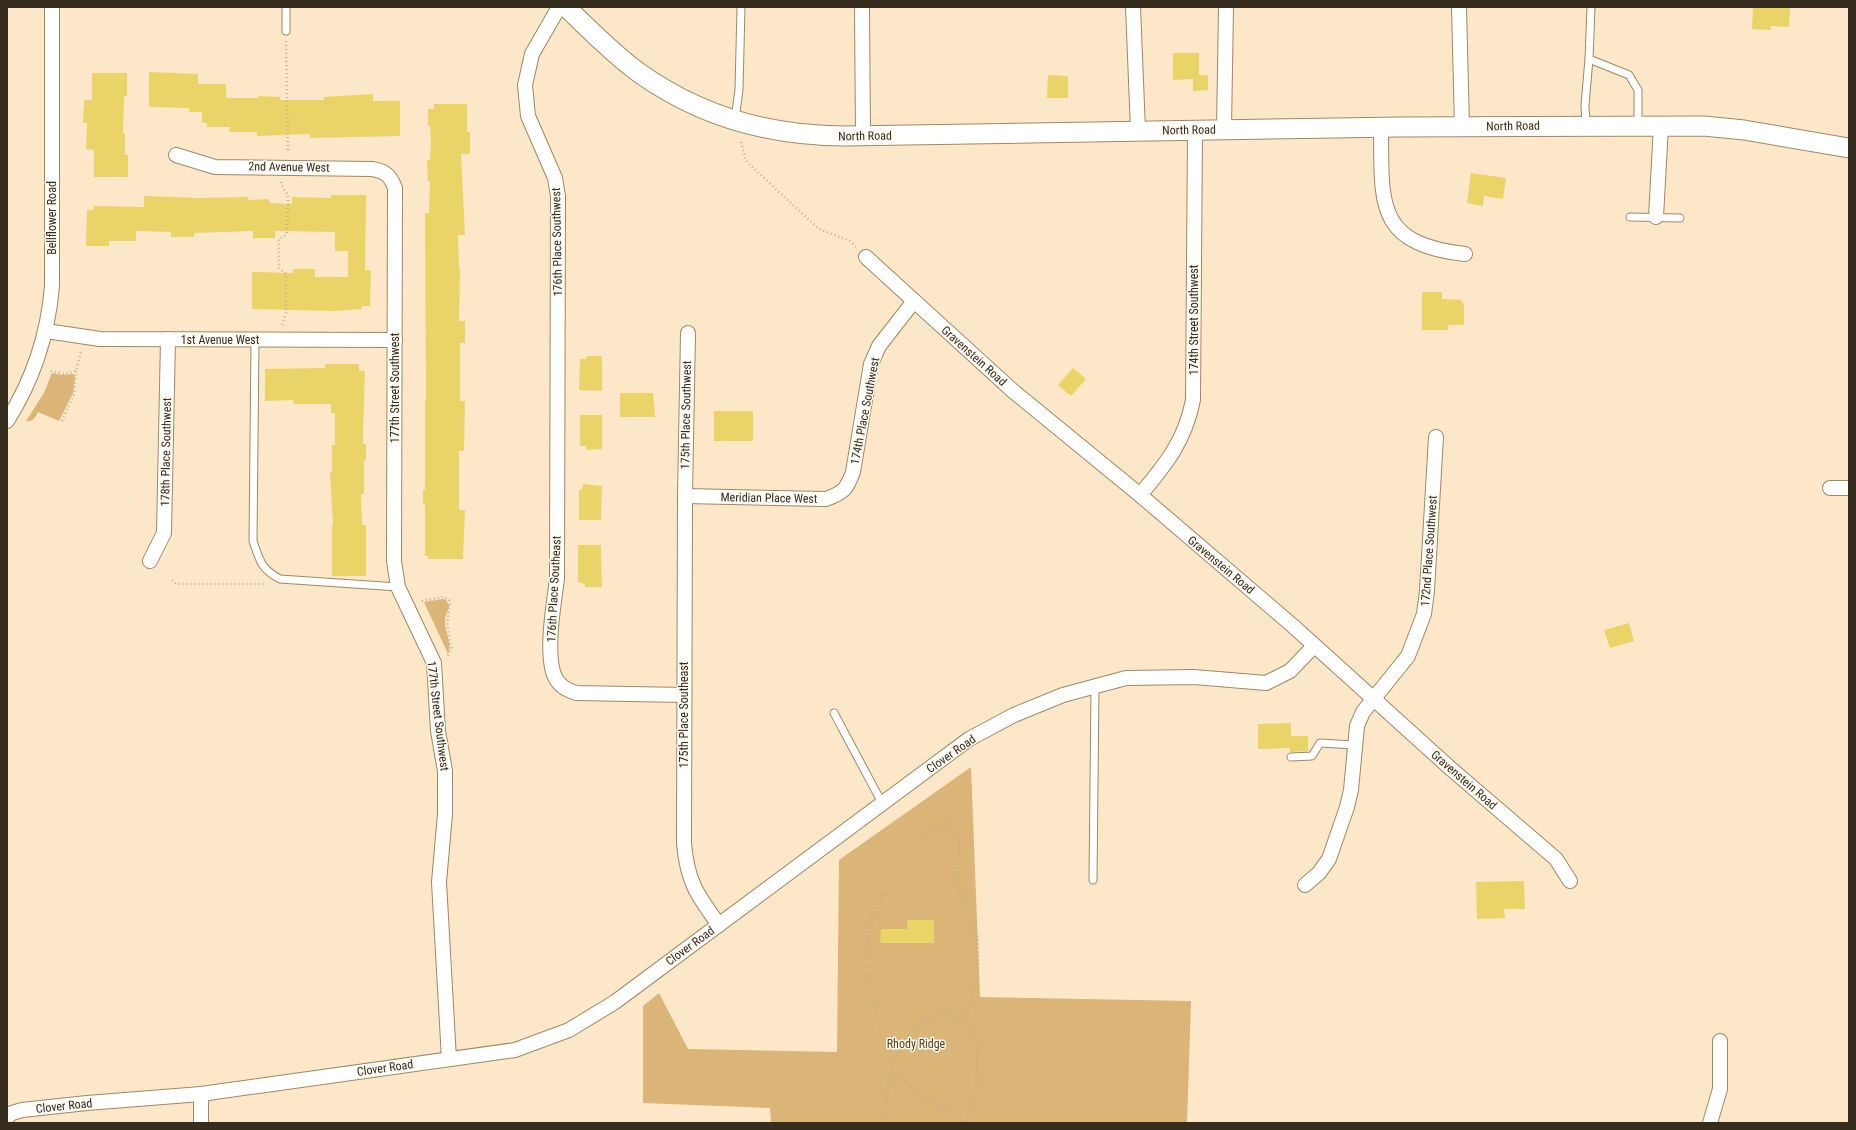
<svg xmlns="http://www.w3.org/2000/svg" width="1856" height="1130" font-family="'Roboto Condensed',sans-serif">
	<rect width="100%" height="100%" fill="#fce8c9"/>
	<!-- green -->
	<g fill="#dbb477">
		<path d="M52 373 62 375 73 374 75 376 73 393 59 421 38 412C35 418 33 422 26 421L44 393Z"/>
		<path d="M443 599 446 600 449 605C449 611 445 614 445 620 444 632 453 643 448 654L424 602Z"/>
		<path d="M971 767 980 997 1191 1001 1187 1123H771L770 1108 643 1103V1006L659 993 688 1049 837 1052 839 860Z"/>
	</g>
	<!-- building -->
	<g fill="#ead467">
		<path d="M1753 7H1790L1789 27 1771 26V30L1752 29Z"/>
		<path d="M1173 53H1199V75H1208V90L1193 91V79L1173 80Z"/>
		<path d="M149 72 198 74V84H226V98H258V96L280 97V100H324V97L373 94V101H400V136L310 138V134L257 136V132H229L230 127H207V123L202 122V112H189V108L149 107Z"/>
		<path d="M92 73H127V96H124L123 134H125V155H128V177H94V150L86 149 87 123H83L84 100H92Z"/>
		<path d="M1048 75 1068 76V98H1047Z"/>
		<path d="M434 104H467V132H470V154H461L465 235H458L459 268H460L459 321H465V343H460V401H465L464 451H459V510H465L463 559H428V556H425V503H423V490H425V401H426L425 213H429L430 181 428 182 427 160H430L431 139 430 126H428V109H434Z"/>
		<path d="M1471 173 1506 178 1503 199 1484 196 1483 206 1467 203Z"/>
		<path d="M331 195H366L365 270H371L370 306H362V309L333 311 252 309V272L293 273V269H315V277H348V251H335V232L275 231V238H253V231L194 233V237H171V232L136 231V241H109V246H86L87 210H94V206L144 207V196L199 198 248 197V200L269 199V203L292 204V197L331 198Z"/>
		<path d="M1422 292H1442V299L1461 300 1464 304V325H1448V330H1422Z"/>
		<path d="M587 356H602V391L579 390 580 359H586Z"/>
		<path d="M325 364H359V371H365L363 433V444H366V460H364V494H361L362 525H366V576H332V525H333L330 472H332V445H335V413H331V404H294L293 400 265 401V369L325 368Z"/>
		<path d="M1073 368 1086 379 1071 396 1058 385Z"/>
		<path d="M620 393H653L655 417H620Z"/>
		<rect x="714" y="411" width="39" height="30"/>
		<path d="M580 415H602V449L586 450V446H580Z"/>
		<path d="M583 484 602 486 601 520H579V490L582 489Z"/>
		<path d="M578 545H601L602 587H585V584L578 582Z"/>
		<path d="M1629 623 1634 641 1610 648 1604 630Z"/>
		<path d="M1291 723V736H1308V751L1290 752V748L1258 749V724Z"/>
		<path d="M1524 881 1525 909H1504L1505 918 1477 919 1476 882Z"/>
		<path d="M907 920H934V943H880L881 929H907Z"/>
	</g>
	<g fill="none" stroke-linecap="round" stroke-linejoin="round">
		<defs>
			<g id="lane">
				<path d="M286 7V31"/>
				<path d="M1589 59 1629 75 1638 90V125"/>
				<path d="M735 119 739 90 741 7"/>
				<path d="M1586 125 1585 105 1589 59 1591 7"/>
				<path d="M1630 217 1680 218"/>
				<path d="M255 340 253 541C260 561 261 569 280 579L398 587"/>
				<path d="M834 713 882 803"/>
				<path d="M1291 757 1312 756 1320 743 1354 745"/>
				<path d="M1093 880 1095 687"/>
			</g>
			<g id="street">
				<path d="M559 7 532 54 525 85 528 116 555 178 558 196 557 579C554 603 544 658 556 679 561 687 567 690 576 693L684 695"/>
				<path d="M862 7 863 136"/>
				<path d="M1133 7 1138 130"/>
				<path d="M1459 7 1462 127"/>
				<path d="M1381 127C1382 202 1374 244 1465 254"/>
				<path d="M1224 129 1226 7"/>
				<path d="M176 155 215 167 372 169C385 171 390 175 395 188L394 561 398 587 434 663 438 731 445 771V814L439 882 449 1059"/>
				<path d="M1656 217 1661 126"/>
				<path d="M866 257 1013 391 1140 495 1293 626 1450 768 1556 859 1570 881"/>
				<path d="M46 331 100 339 395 340"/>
				<path d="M688 333 685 496 684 843C687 881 697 895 719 925"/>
				<path d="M7 421C33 380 48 335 52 286V7"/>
				<path d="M1830 488H1849"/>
				<path d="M1140 495C1166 464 1185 441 1193 400L1195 130"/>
				<path d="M685 496 826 499C843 493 847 489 853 472L871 364 879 346 914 301"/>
				<path d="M150 561 164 533 168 339"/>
				<path d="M1305 885 1319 873 1329 859 1347 807 1351 790 1357 726 1363 712 1408 656 1424 614 1427 591 1436 437"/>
				<path d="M7 1117 12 1113 22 1110 87 1103 201 1094 515 1050 569 1030 615 1002 969 739 1014 715 1063 695 1126 678 1194 677 1266 683 1290 671 1314 646"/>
				<path d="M201 1123V1094"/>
				<path d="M1710 1123 1720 1089V1041"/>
			</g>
			<path id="secondary" d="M566 7C589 29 612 53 638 72 699 116 770 136 845 136L1399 127 1704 126 1744 130 1849 148"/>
		</defs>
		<!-- lane casing -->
		<use href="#lane" stroke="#9f8864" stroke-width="9"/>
		<!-- street casing -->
		<use href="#street" stroke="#9f8864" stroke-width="16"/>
		<!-- secondary casing -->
		<use href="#secondary" stroke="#9f8864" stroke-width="21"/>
		<!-- path -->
		<g stroke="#c0af95" stroke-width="2.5" stroke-dasharray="1 3" stroke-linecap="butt">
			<path d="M286 41 288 153"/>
			<path d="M741 142 746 161 794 206 819 229 850 241 857 248"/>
			<path d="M281 182 283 188 288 195 287 234 279 239V268L286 274V313L282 325"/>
			<path d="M51 371 64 374 76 371 81 352"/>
			<path d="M62 421 74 394 76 371"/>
			<path d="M172 580 176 584H266"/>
			<path d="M422 601 443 597 449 600 450 603 447 624 451 648 447 658"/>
			<path d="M911 844 945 821 959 841 957 883 978 938V978L966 1018"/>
			<path d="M886 892 875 904 867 948 868 982 880 1027 899 1050"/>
			<path d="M891 1070 919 1094 943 1107 965 1122"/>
			<path d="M883 1123 886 1113 889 1078 899 1050 911 1030 939 1014 966 1018 978 1047 976 1086 966 1123"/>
		</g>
		<!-- lane -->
		<use href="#lane" stroke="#fff" stroke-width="7"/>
		<!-- street -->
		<use href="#street" stroke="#fff" stroke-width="14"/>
		<!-- secondary -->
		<use href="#secondary" stroke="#fff" stroke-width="19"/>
	</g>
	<g text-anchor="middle" stroke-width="3" stroke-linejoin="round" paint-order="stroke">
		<!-- street labels -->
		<g font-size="12" fill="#362d1e" stroke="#fdf8f0">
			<text transform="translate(1513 126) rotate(-1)" y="4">North Road</text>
			<text transform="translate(1189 130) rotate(-1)" y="4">North Road</text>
			<text transform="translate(865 136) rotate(-1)" y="4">North Road</text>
			<text transform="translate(289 167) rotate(1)" y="4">2nd Avenue West</text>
			<text transform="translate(52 218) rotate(-90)" y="4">Bellflower Road</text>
			<text transform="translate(557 242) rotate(-91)" y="4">176th Place Southwest</text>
			<text transform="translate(1194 320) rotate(-90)" y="4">174th Street Southwest</text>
			<text x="220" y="344">1st Avenue West</text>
			<text transform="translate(974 356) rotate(42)" y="4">Gravenstein Road</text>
			<text transform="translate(395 388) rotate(-90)" y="4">177th Street Southwest</text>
			<text transform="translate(865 411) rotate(-79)" y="4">174th Place Southwest</text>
			<text transform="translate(686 415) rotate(-89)" y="4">175th Place Southwest</text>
			<text transform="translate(166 452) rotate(-89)" y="4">178th Place Southwest</text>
			<text transform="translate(769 498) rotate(1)" y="4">Meridian Place West</text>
			<text transform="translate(1429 551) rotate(-86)" y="4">172nd Place Southwest</text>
			<text transform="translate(1221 565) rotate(40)" y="4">Gravenstein Road</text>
			<text transform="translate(554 589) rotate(-87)" y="4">176th Place Southeast</text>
			<text transform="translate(684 715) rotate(-90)" y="4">175th Place Southeast</text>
			<text transform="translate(438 716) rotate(83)" y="4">177th Street Southwest</text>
			<text transform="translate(951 754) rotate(-35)" y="4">Clover Road</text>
			<text transform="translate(1464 780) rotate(41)" y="4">Gravenstein Road</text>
			<text transform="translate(690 946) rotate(-36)" y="4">Clover Road</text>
			<text transform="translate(385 1068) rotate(-8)" y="4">Clover Road</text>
			<text transform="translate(64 1106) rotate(-6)" y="4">Clover Road</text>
		</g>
		<!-- park labels -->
		<g font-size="12" fill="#563e16" stroke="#fdf8f0">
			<text x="916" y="1048">Rhody Ridge</text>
		</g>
	</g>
	<!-- border -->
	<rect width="1856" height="1130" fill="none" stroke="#362d1e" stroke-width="16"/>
</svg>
